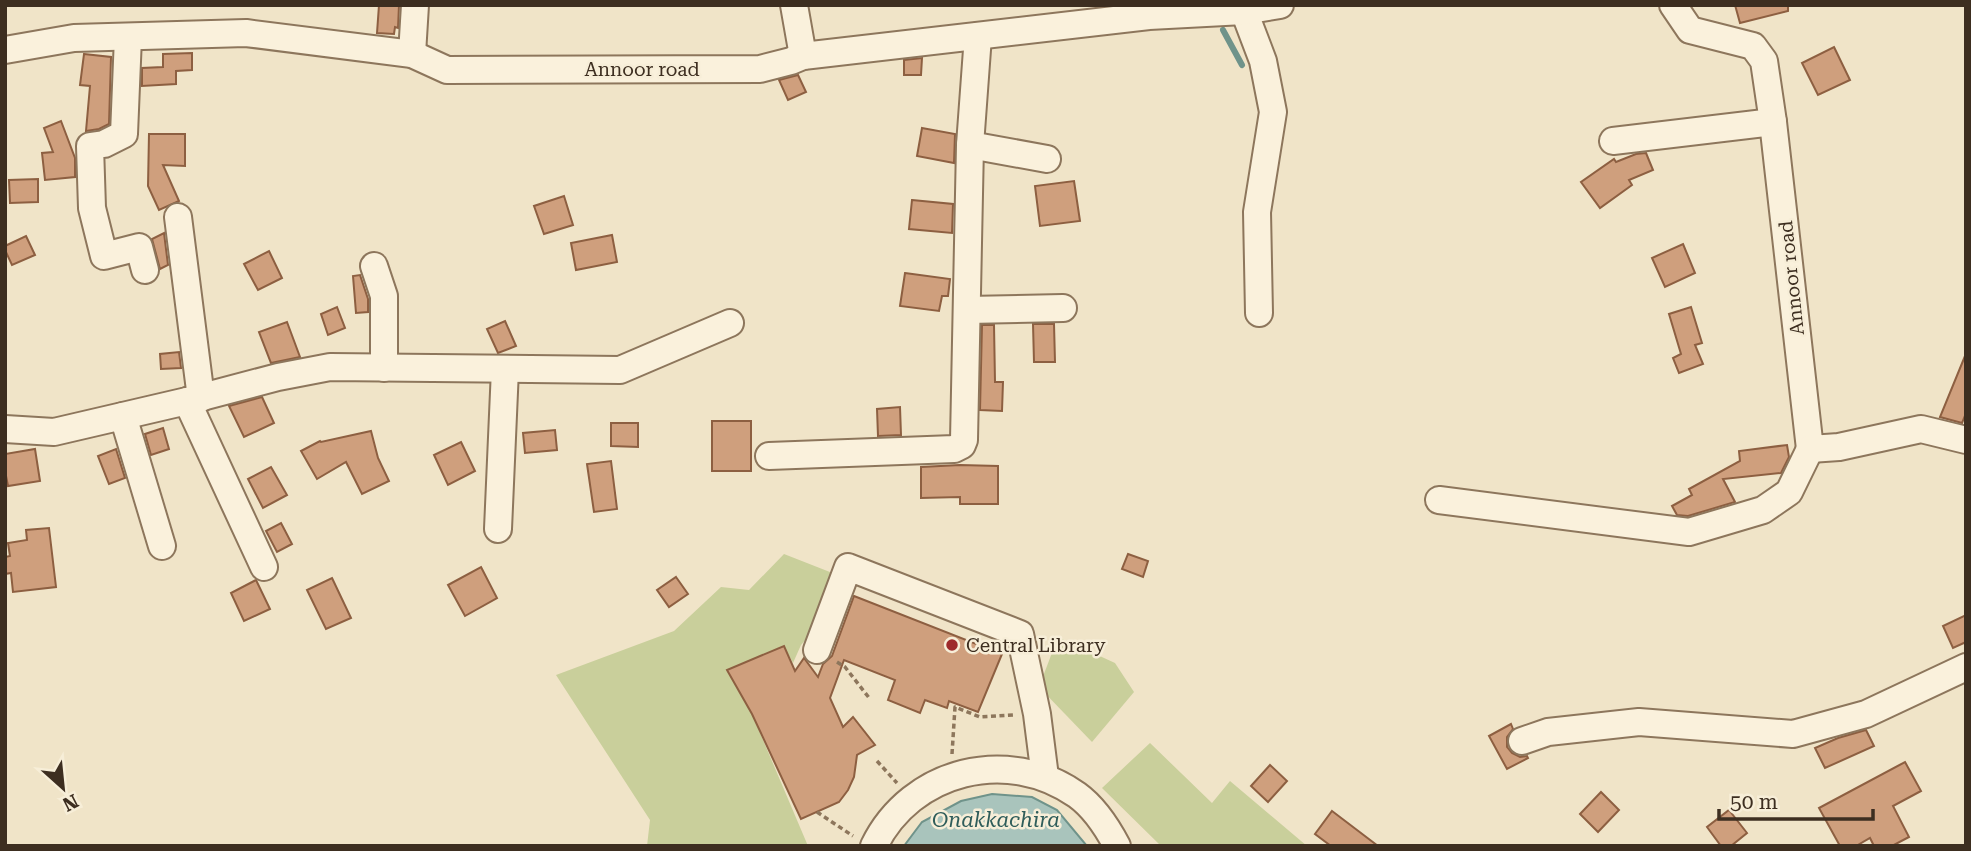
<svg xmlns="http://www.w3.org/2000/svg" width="1971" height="851" font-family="'Roboto Serif',serif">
	<rect width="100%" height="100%" fill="#f0e4c8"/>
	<!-- green -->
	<g fill="#c9cf9b">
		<path d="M784 554 835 574 813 631 801 645 793 663 784 646 727 670 752 714 808 846H647L650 820 556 675 674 631 721 587 749 590Z"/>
		<path d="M1058 637 1115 663 1134 692 1092 742 1039 687Z"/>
		<path d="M1150 743 1212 803 1230 781 1307 846H1161L1102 788Z"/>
	</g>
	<!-- water -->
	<path fill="#a9c4bc" stroke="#6f938a" stroke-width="2" d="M992 794 1032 797 1057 810 1087 846H904L922 822 961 801Z"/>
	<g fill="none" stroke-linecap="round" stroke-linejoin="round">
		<!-- stream -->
		<path stroke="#6f938a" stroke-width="6" d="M1223 30 1242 65"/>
	</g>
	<!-- building -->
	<g fill="#cf9f7d" stroke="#8d5f41" stroke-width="2">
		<path d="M379 5H399L398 28 395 27 394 34 377 33Z"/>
		<path d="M1735 5H1788V11L1740 23Z"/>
		<path d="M1834 47 1850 80 1818 95 1802 63Z"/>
		<path d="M192 53V70L176 71V84L142 86V68L163 67V54Z"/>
		<path d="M84 54 111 57 109 124 99 129 86 131 90 86 80 85Z"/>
		<path d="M922 58 921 75H904V60Z"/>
		<path d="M798 75 806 92 788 100 779 80Z"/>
		<path d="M61 121 75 158V177L45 180 42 153 53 152 44 128Z"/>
		<path d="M922 128 955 134 954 163 917 156Z"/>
		<path d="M149 134H185V166L163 165 179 201 159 210 148 186Z"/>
		<path d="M1646 153 1653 170 1629 180 1632 185 1600 208 1581 182 1614 159 1616 162 1636 154Z"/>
		<path d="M38 179V202L10 203 9 180Z"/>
		<path d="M1074 181 1080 221 1040 226 1035 186Z"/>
		<path d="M564 196 573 225 544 234 534 206Z"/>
		<path d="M912 200 953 204 952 233 909 229Z"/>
		<path d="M164 233 168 265 160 269 152 239Z"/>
		<path d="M612 235 617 262 576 270 571 243Z"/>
		<path d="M26 236 35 255 12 265 5 250V246Z"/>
		<path d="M1683 244 1695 273 1665 287 1652 258Z"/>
		<path d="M269 251 282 278 258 290 244 264Z"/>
		<path d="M905 273 950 279 948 296H942L939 311 900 306Z"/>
		<path d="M360 275 368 299V312L356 313 353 276Z"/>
		<path d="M337 307 345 328 328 335 321 314Z"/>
		<path d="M1691 307 1702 343 1695 345 1703 364 1679 373 1673 358 1681 354 1669 314Z"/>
		<path d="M505 321 516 346 498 353 487 329Z"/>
		<path d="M287 322 300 357 271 363 259 332Z"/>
		<path d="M1033 324H1054L1055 362H1034Z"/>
		<path d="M982 325H994L995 382H1003L1002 411 980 410Z"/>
		<path d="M179 352 181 368 161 369 160 354Z"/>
		<path d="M1965 356 1966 413 1962 423 1940 417Z"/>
		<path d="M262 397 274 423 244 437 229 406Z"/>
		<path d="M900 407 901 435 878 436 877 409Z"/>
		<rect x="712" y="421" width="39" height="50"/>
		<path d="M611 423H638V447L611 446Z"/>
		<path d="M163 428 169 449 151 455 145 434Z"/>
		<path d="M555 430 557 450 525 453 523 433Z"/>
		<path d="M371 431 378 458 389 481 362 494 346 462 317 479 301 451 320 441 321 442Z"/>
		<path d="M461 442 475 471 448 485 434 455Z"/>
		<path d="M1787 445 1789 457 1781 473 1723 479 1735 502 1688 516 1677 515 1672 506 1692 495 1689 489 1740 461 1739 451Z"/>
		<path d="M35 449 40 481 8 486 5 471V454Z"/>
		<path d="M116 449 125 478 109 484 98 456Z"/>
		<path d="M611 461 617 509 594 512 587 464Z"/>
		<path d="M960 465 998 466V504H960V497L921 498V467Z"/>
		<path d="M271 467 287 495 263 508 248 479Z"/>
		<path d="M281 523 292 544 277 552 266 531Z"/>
		<path d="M49 528 56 587 13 592 11 573 5 574V557L10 556 8 543 27 540 26 530Z"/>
		<path d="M1128 554 1148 561 1143 577 1122 569Z"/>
		<path d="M481 567 497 598 465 616 448 585Z"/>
		<path d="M676 577 688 594 669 607 657 590Z"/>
		<path d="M332 578 351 618 326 629 307 590Z"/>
		<path d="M256 580 270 609 244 621 231 593Z"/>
		<path d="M854 596 1002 654 978 712 949 701 947 708 925 700 920 713 888 700 895 680 844 660 830 698 843 727 853 717 875 745 857 755 854 777 848 790 839 802 801 819 752 714 727 670 784 646 795 671 804 658 818 677 823 664 832 656Z"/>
		<path d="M1966 615V642L1953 648 1943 626Z"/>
		<path d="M1511 724 1513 729 1507 737V747L1512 753 1520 757 1527 756 1528 758 1507 769 1489 736Z"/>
		<path d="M1866 730 1874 746 1825 768 1815 748 1838 738Z"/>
		<path d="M1905 762 1921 791 1893 806 1909 837 1892 846H1874L1870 838 1856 846H1840L1819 808Z"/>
		<path d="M1270 765 1287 781 1268 802 1251 786Z"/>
		<path d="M1601 792 1619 810 1598 832 1580 814Z"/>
		<path d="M1729 810 1747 833 1731 846H1721L1707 827Z"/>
		<path d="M1332 811 1378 846H1331L1315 834Z"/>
	</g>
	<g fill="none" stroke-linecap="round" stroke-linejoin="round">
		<defs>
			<g id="minor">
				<path d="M794 5 803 56"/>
				<path d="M1673 5 1690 30 1753 46 1764 61 1773 122 1810 449 1839 447 1921 429 1966 440"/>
				<path d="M1244 11 1263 61 1273 112 1257 212 1259 313"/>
				<path d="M128 37 124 134 104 144 90 146 92 208 104 256 139 247 145 270"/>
				<path d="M5 50 74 38 246 33 412 54 447 70 760 69 791 61 803 56 1149 16 1244 11 1280 5"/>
				<path d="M412 54 415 5"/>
				<path d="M1613 141 1773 122"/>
				<path d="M970 145 1047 159"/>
				<path d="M178 217 201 398"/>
				<path d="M374 266 384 296V368"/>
				<path d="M967 310 1063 308"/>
				<path d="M187 401 264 567"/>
				<path d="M123 416 162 546"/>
				<path d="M5 429 54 432 187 401 278 377 330 367 620 370 730 323"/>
				<path d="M769 456 954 449 962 445 964 440 970 145 978 36"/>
				<path d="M1439 500 1689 532 1763 510 1789 492 1810 449"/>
				<path d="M498 529 505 369"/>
				<path d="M817 650 848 567 1020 634 1037 714 1045 777"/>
				<path d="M1522 741 1548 732 1639 722 1793 734 1866 714 1966 667"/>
				<path d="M874 846C911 770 1008 746 1077 795 1095 808 1107 827 1117 846"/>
			</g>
		</defs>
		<!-- minor casing -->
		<use href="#minor" stroke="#8d765c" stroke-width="30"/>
		<!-- path -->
		<g stroke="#8d765c" stroke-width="3.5" stroke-dasharray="5 3.5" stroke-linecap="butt">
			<path d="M837 662 845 667 870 699"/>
			<path d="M952 754 955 707 980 717 1014 715"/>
			<path d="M877 761 897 783"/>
			<path d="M817 812 853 836"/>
		</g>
		<!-- minor -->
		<use href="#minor" stroke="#faf1dc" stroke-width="26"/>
	</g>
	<!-- markers -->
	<circle fill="#9e2a2b" stroke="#f7eed8" stroke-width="2.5" cx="952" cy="645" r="7"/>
	<g text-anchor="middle" stroke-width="5" stroke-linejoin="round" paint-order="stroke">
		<!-- street labels -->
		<g font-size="19" fill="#3d2e20" stroke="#f7eed8">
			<text x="642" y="76">Annoor road</text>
			<text transform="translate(1791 278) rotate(-96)" y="7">Annoor road</text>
		</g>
		<!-- poi labels -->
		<g font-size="19" fill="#3d2e20" stroke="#f7eed8" text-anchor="start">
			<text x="966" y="652">Central Library</text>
		</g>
		<!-- water labels -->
		<g font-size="21" font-style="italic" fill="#2f5d5a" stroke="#f7eed8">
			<text x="996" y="827">Onakkachira</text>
		</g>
	</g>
	<!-- border -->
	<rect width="1971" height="851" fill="none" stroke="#3d2e20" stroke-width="14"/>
	<!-- north arrow -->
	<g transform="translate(63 788) rotate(153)" stroke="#f7eed8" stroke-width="5" paint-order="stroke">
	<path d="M0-5L12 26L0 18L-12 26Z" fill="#3d2e20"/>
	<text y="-10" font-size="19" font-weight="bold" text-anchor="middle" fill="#3d2e20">N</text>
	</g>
	<!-- scale -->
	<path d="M1719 809v10h154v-10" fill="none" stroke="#3d2e20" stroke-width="3.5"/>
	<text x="1730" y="809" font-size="21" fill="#3d2e20" stroke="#f7eed8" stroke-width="5" paint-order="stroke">50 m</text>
</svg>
